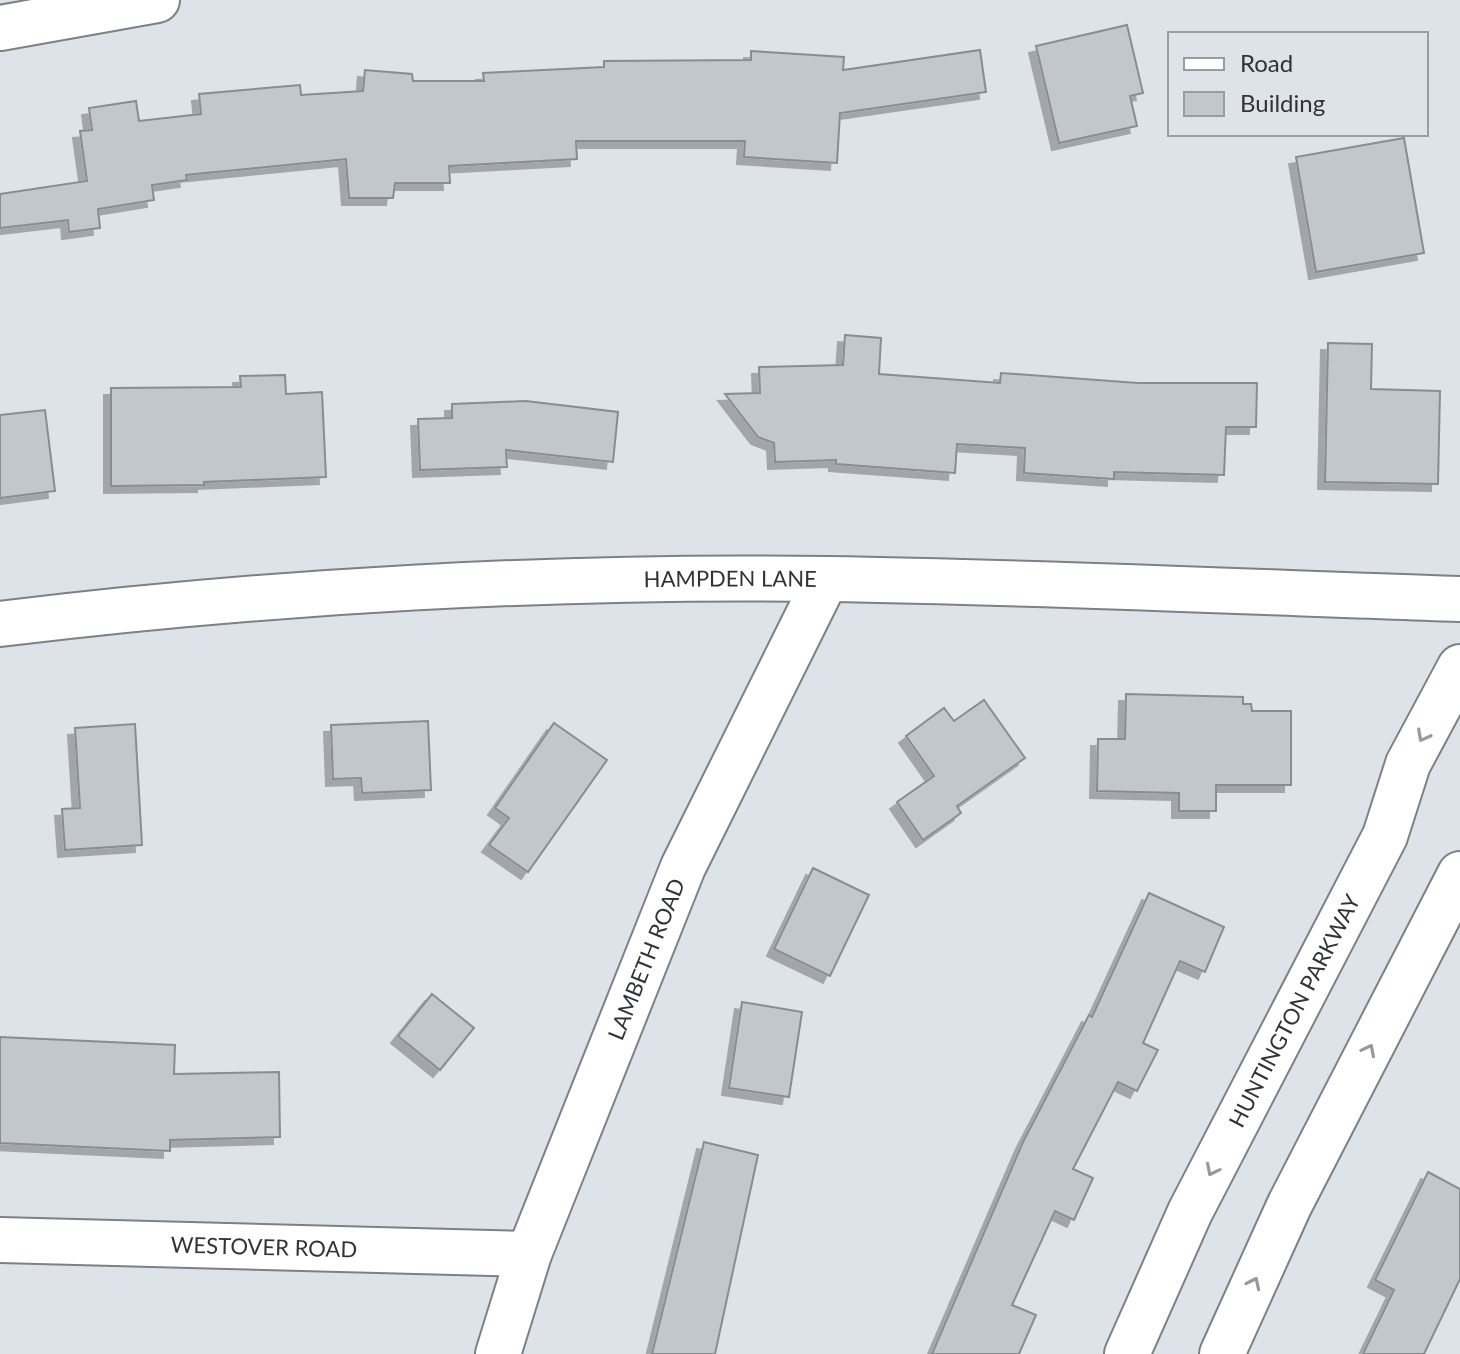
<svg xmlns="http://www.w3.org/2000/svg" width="1460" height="1354" font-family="Lato,sans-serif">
	<defs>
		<filter id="shadow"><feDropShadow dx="-7" dy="7" stdDeviation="0" flood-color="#0004"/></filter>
	</defs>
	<rect width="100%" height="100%" fill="#dde3e8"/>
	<!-- building -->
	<g fill="#c1c7cc" stroke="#888d92" stroke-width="2" filter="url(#shadow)">
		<path d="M1127 25 1143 93 1130 96 1137 126 1059 143 1036 46Z"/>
		<path d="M980 50 986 92 840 113 837 163 744 157 745 141H576L577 159 449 166 450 183H395L393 198H349L346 159 186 175 187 180 152 185 154 200 98 209 100 228 69 232 68 220 0 228V194L87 181 80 131 92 130 89 108 136 101 139 121 201 114 199 94 300 85 301 95 363 91 365 70 412 74 413 81H484L483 73 604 67V61L751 60V51L844 57 843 70Z"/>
		<path d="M1404 138 1424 253 1316 272 1296 157Z"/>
		<path d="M845 335 881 338 879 374 1000 383 1001 373 1138 383H1257L1256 427H1226L1224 475 1114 472V479L1024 473 1025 448 957 444 955 473 836 464V460L775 462 774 443 758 437 725 394 760 393 759 367 843 365Z"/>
		<path d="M1328 343 1372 344 1371 389 1440 391 1438 484 1325 482Z"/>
		<path d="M285 375 286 394 322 392 326 477 204 482V485L111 486V388L241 387 240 376Z"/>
		<path d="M526 401 618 412 613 462 506 450 507 467 420 470 418 419 452 418V404Z"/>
		<path d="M45 410 55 491 0 498V415Z"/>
		<path d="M1126 694 1243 697V704H1251L1252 711H1291V785H1216V811H1179V793L1097 791 1098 739H1125Z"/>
		<path d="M984 700 1025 758 957 806 961 813 923 840 897 802 934 776 906 736 944 708 954 721Z"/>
		<path d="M428 721 431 790 362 793 361 778 333 779 331 725Z"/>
		<path d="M554 723 607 760 528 872 489 845 509 818 495 808Z"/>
		<path d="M135 724 142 845 65 850 62 809 80 808 75 728Z"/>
		<path d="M813 868 869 895 830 976 774 949Z"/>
		<path d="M1149 893 1224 927 1205 972 1180 961 1143 1043 1158 1050 1137 1091 1118 1082 1073 1169 1093 1178 1074 1220 1055 1211 1012 1305 1036 1315 1019 1354H932L1023 1142 1089 1015 1092 1017Z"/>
		<path d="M432 994 474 1028 440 1070 398 1036Z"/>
		<path d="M742 1002 802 1012 789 1097 729 1088Z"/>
		<path d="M0 1037 175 1045 174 1074 279 1072 280 1137 170 1140V1151L0 1143Z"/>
		<path d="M704 1142 758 1155 715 1354H652Z"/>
		<path d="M1428 1172 1460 1189V1279L1424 1354H1363L1394 1290 1375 1280Z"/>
	</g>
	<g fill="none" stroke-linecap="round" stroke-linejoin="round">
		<defs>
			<g id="minor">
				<path d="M0 28 157 0"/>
				<path id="s1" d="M0 624C270 591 556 575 828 579 1039 582 1250 592 1460 599"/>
				<path id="s2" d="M0 1240 529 1254"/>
				<path id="s3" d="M498 1354 529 1254 683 867 826 579"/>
			</g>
			<g id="tertiary">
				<path id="s4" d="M1127 1354 1190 1212 1385 836 1408 764 1460 667"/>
				<path d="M1222 1354 1289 1206 1460 874"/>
			</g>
		</defs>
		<!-- minor casing -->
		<use href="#minor" stroke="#7b8185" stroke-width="48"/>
		<!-- tertiary casing -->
		<use href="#tertiary" stroke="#7b8185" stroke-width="48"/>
		<!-- minor -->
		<use href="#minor" stroke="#fff" stroke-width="44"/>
		<!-- tertiary -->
		<use href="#tertiary" stroke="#fff" stroke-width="44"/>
	</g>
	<!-- one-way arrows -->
	<defs><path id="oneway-chevron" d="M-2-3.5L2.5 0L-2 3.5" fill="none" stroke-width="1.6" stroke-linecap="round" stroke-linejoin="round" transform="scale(2)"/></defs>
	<g stroke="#98999a">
		<use href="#oneway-chevron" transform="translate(1423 736) rotate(118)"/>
		<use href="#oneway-chevron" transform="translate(1369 1050) rotate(-63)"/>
		<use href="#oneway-chevron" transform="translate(1212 1170) rotate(117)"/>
		<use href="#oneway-chevron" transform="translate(1254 1283) rotate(-65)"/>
	</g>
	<g text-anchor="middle" stroke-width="6" stroke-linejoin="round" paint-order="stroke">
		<!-- street labels -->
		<g font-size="22" fill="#313335" stroke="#dde3e8">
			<text dy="8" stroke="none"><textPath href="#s1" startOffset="732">HAMPDEN LANE</textPath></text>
			<text dy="8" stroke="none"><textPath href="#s3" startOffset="422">LAMBETH ROAD</textPath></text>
			<text dy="8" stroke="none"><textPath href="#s4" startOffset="382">HUNTINGTON PARKWAY</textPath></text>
			<text dy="8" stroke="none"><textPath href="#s2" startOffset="264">WESTOVER ROAD</textPath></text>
		</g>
	</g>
	<!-- legend -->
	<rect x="1168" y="32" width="260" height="104" fill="#dde3e8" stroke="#989da0" stroke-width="2"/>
	<rect x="1184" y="58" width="40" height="12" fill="#ffffff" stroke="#989da0" stroke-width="2"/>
	<text x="1240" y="72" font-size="24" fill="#313335">Road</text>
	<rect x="1184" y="92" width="40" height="24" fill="#c1c7cc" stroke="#989da0" stroke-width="2"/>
	<text x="1240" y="112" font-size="24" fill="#313335">Building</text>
</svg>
